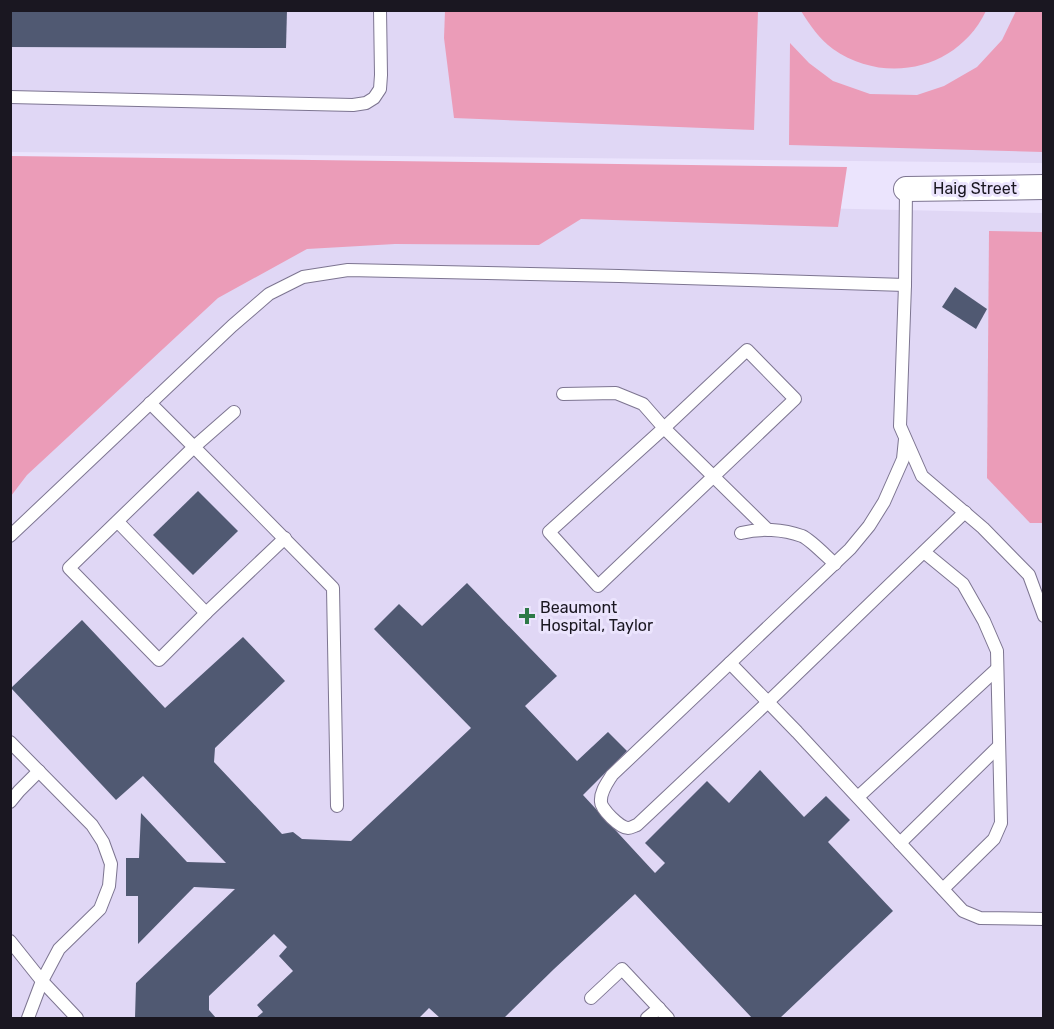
<svg xmlns="http://www.w3.org/2000/svg" width="1054" height="1029" font-family="Rubik,sans-serif">
	<rect width="100%" height="100%" fill="#ebe4fd"/>
	<!-- built -->
	<g fill="#e0d7f5">
		<path d="M11 11H1043V163L11 152Z"/>
		<path d="M10 191 1043 213V1018H11Z"/>
	</g>
	<!-- green -->
	<g fill="#eb9cb8">
		<path d="M445 11H758L754 130 454 118 444 38Z"/>
		<path d="M801 11H986C958 69 886 86 833 49 819 39 810 25 801 11Z"/>
		<path d="M1016 11H1043V152L789 145 790 43 809 63 833 81 870 94 917 95 944 86 977 67 1002 40Z"/>
		<path d="M11 156 847 167 838 227 581 219 539 245 395 244 307 249 218 298 27 475 11 496Z"/>
		<path d="M989 231 1043 232V523H1030L987 478Z"/>
	</g>
	<!-- building -->
	<g fill="#505972">
		<path d="M10 10H287L286 48 10 47Z"/>
		<path d="M955 287 987 309 976 329 942 307Z"/>
		<path d="M198 491 238 531 193 575 153 535Z"/>
		<path d="M467 583 557 676 525 706 577 761 608 732 627 751 583 795 655 873 665 863 645 843 707 781 729 803 760 770 804 817 826 796 850 820 828 842 893 911 780 1018H752L635 894 554 969 504 1018H440L429 1008 419 1018H256L263 1012 257 1005 293 971 279 956 287 947 274 934 209 996V1010L216 1018H135L136 983 235 889 194 887 138 944V896H126V858H139L141 813 187 862 226 863 143 776 116 800 11 688 82 620 165 708 243 637 285 681 215 748 214 762 282 834 293 832 302 839 351 841 471 728 374 629 399 604 422 626Z"/>
	</g>
	<g fill="none" stroke-linecap="round" stroke-linejoin="round">
		<defs>
			<g id="lane">
				<path d="M10 97 353 105 366 103 374 98 380 89 381 75 380 10"/>
				<path d="M906 189 905 285 900 426 922 476 983 528 1029 575 1044 616"/>
				<path d="M747 350 795 399 598 586 549 532 664 428Z"/>
				<path d="M563 394 616 393 643 404 664 428 768 530"/>
				<path d="M234 412 194 447 333 588 337 806"/>
				<path d="M905 439 903 459 884 502 869 526 850 549 612 775C607 783 600 792 601 802 601 809 620 828 628 828 631 828 634 826 637 825L768 702 965 512"/>
				<path d="M118 522 206 613 159 660 69 568 194 447 150 403"/>
				<path d="M741 533C760 528 783 529 802 536 811 540 827 557 835 564"/>
				<path d="M10 536 232 326 269 294 303 277 348 270 619 276 905 285"/>
				<path d="M924 552 963 584 984 621 997 651 1001 823 994 839 943 889"/>
				<path d="M206 613 285 538"/>
				<path d="M730 663 797 732 963 911 980 918 1044 919"/>
				<path d="M10 742 92 825 103 842 111 864 109 886 100 909 59 949 42 981 28 1018"/>
				<path d="M858 797 997 669"/>
				<path d="M10 802 19 791 39 771"/>
				<path d="M900 843 999 746"/>
				<path d="M10 941 42 981 77 1018"/>
				<path d="M591 998 622 969 668 1018"/>
				<path d="M647 1018 659 1008"/>
			</g>
			<path id="street" d="M906 189 1044 187"/>
		</defs>
		<!-- lane casing -->
		<use href="#lane" stroke="#7d7591" stroke-width="14"/>
		<!-- street casing -->
		<use href="#street" stroke="#7d7591" stroke-width="26"/>
		<!-- lane -->
		<use href="#lane" stroke="#fff" stroke-width="12"/>
		<!-- street -->
		<use href="#street" stroke="#fff" stroke-width="24"/>
	</g>
	<!-- markers -->
	<path fill="#2d7947" stroke="#ebe4fd" stroke-width="2" d="M524 607h6v6h6v6h-6v6h-6v-6h-6v-6h6z"/>
	<g text-anchor="middle" stroke-width="6" stroke-linejoin="round" paint-order="stroke">
		<!-- street labels -->
		<g font-size="16" fill="#1a1721" stroke="#ebe4fd">
			<text x="975" y="194">Haig Street</text>
		</g>
		<!-- poi labels -->
		<g font-size="16" fill="#1a1721" stroke="#ebe4fd" text-anchor="start">
			<text x="540" y="613">Beaumont<tspan x="540" dy="18">Hospital, Taylor</tspan></text>
		</g>
	</g>
	<!-- border -->
	<rect width="1054" height="1029" fill="none" stroke="#1a1721" stroke-width="24"/>
</svg>
